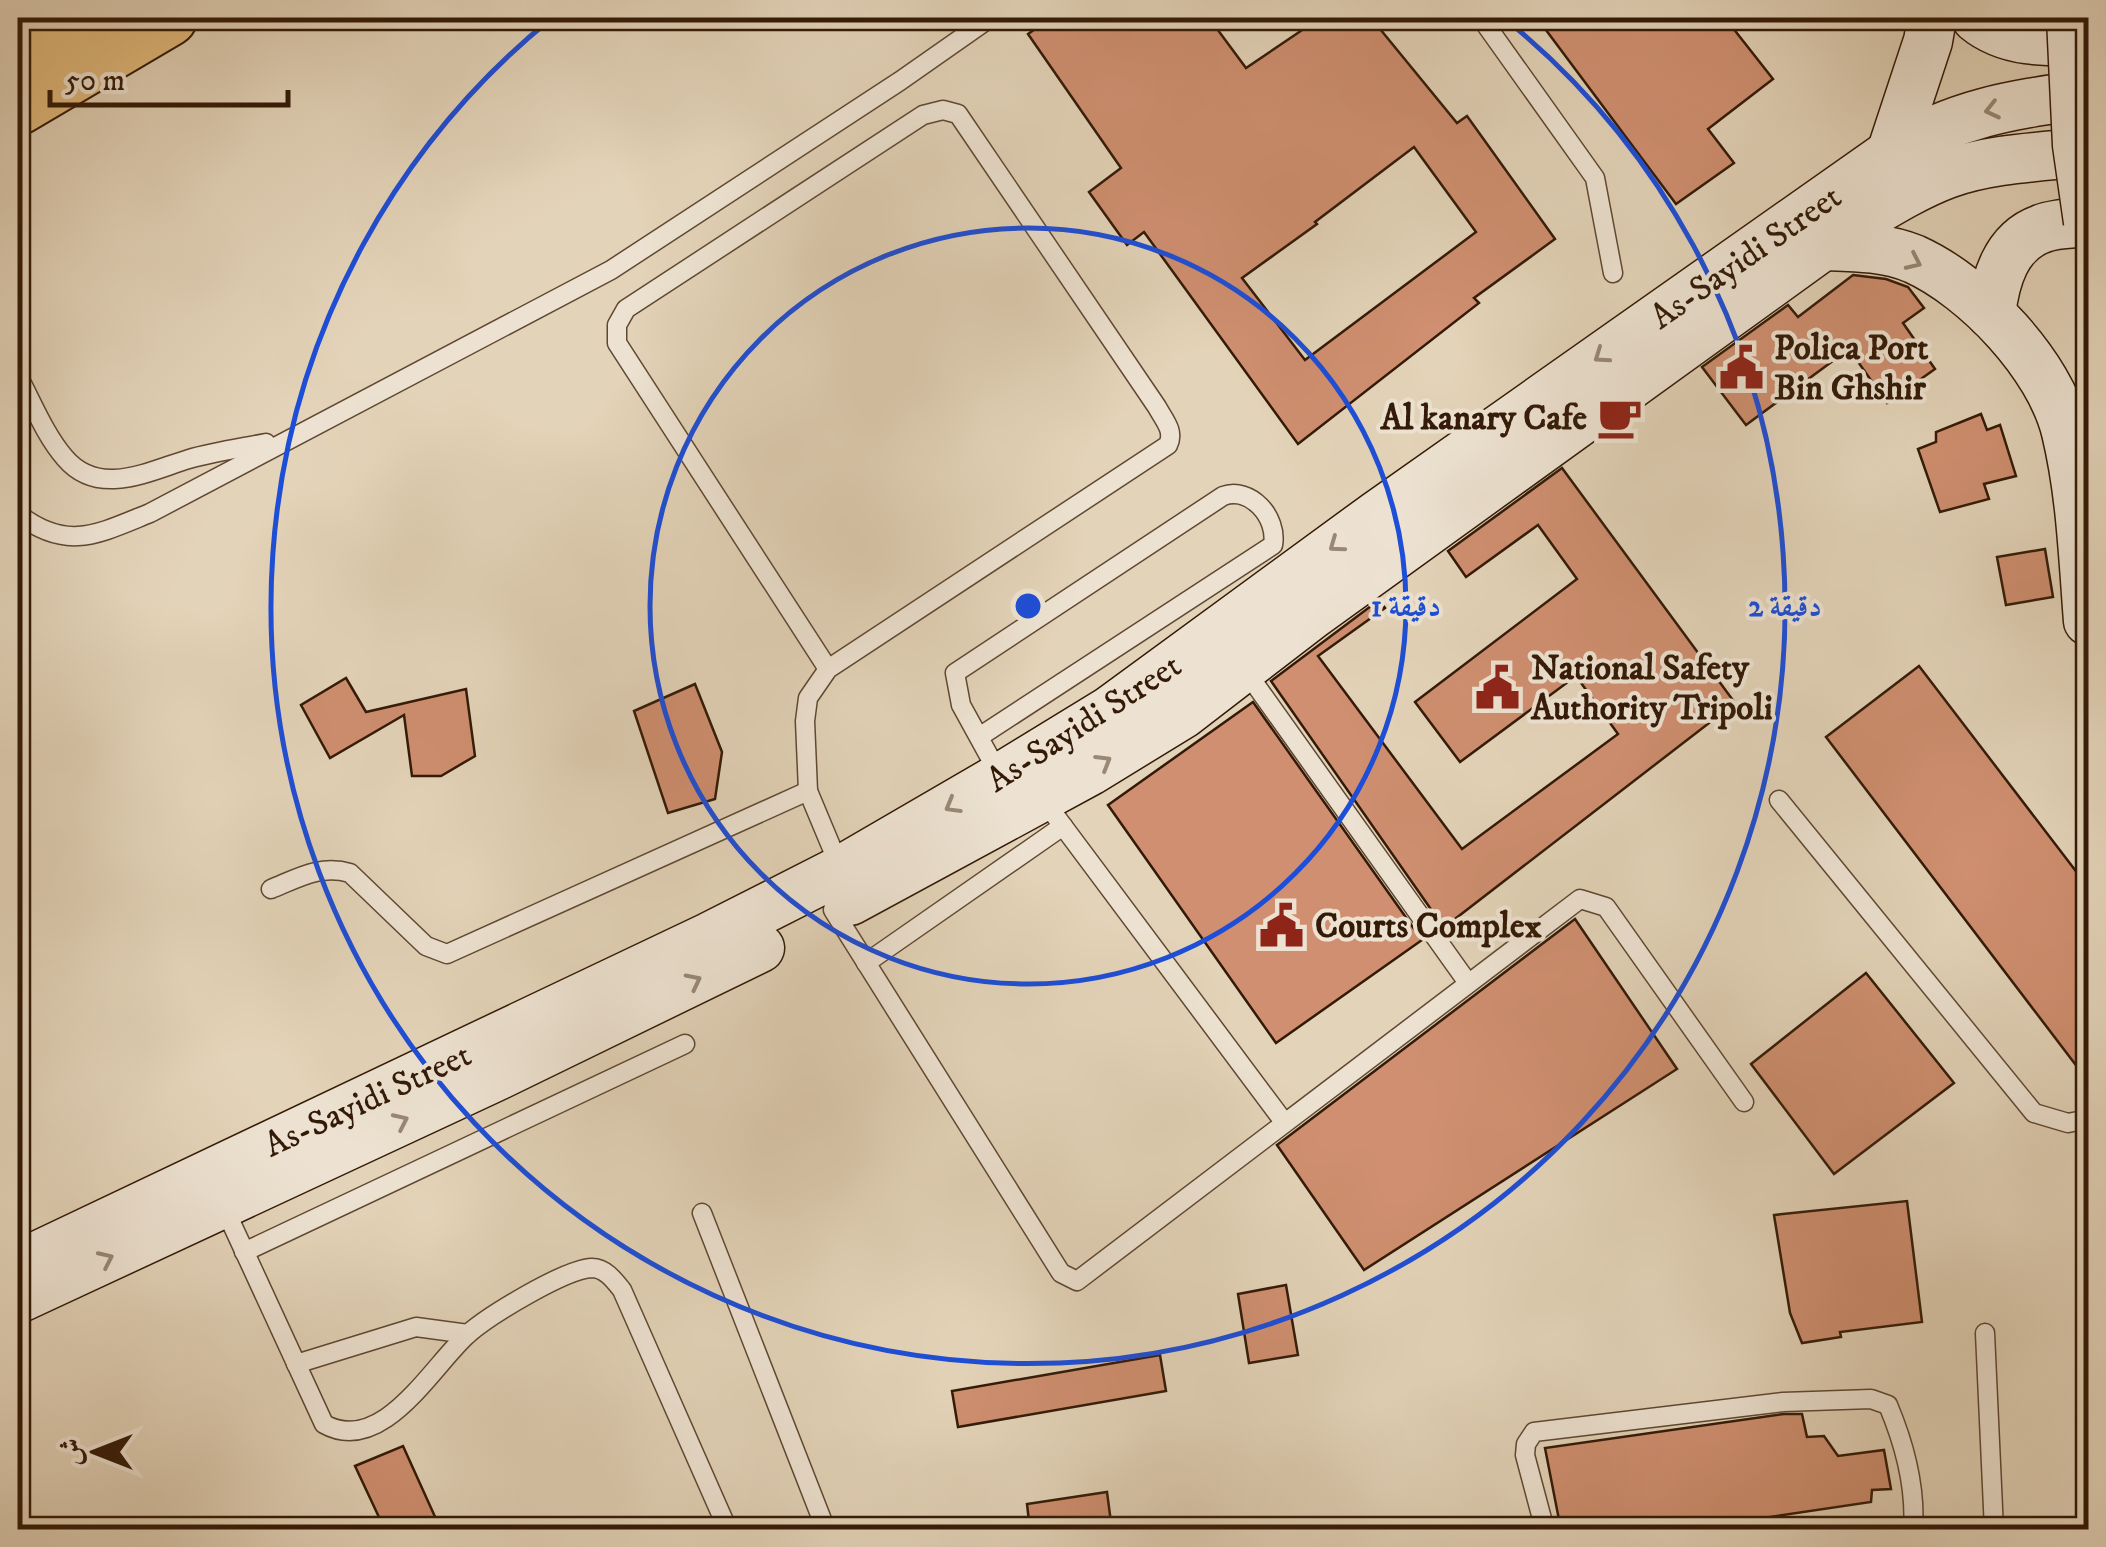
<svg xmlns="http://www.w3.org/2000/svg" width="2106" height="1547" font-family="'IM FELL DW Pica',Amiri,serif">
	<rect width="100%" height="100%" fill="#e3d3b8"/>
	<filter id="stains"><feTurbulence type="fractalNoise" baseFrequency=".002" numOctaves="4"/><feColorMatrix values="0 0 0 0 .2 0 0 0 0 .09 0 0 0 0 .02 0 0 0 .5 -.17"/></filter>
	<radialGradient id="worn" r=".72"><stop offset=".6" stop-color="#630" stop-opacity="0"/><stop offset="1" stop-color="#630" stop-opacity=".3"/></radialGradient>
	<!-- building -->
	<g fill="#cf8f70" stroke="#331a07" stroke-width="2.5" fill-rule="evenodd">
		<path d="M1051 18H1209L1246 68 1320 18H1371L1457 123 1467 116 1555 239 1474 298 1479 303 1298 444 1144 232 1127 245 1089 192 1121 168 1028 34ZM1414 147 1476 232 1305 360 1242 278 1317 224 1315 222Z"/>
		<path d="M1537 18H1725L1773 79 1708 129 1734 163 1676 204Z"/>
		<path d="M1853 275 1886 279 1908 287 1924 308 1903 323 1935 369 1887 403 1849 349 1746 425 1702 367 1788 305 1798 317Z"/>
		<path d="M1981 414 1987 430 2000 425 2016 476 1984 484 1989 499 1940 512 1918 449 1936 442V432Z"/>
		<path d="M1562 468 1735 703 1451 922 1450 920 1442 925 1271 681 1379 600 1385 608 1318 656 1462 849 1618 734 1576 676 1460 762 1415 702 1577 579 1538 525 1466 577 1448 551Z"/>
		<path d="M2045 549 2053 597 2006 605 1997 557Z"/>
		<path d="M1919 666 2088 887V1081L1826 737Z"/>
		<path d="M346 678 366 712 466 689 475 756 441 776H412L404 715 330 758 301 705Z"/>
		<path d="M695 684 722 752 715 799 668 813 634 711Z"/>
		<path d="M1253 702 1422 940 1276 1043 1108 805Z"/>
		<path d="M1575 919 1677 1069 1364 1270 1277 1145Z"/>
		<path d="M1866 973 1954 1083 1834 1174 1751 1064Z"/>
		<path d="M1907 1201 1922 1322 1840 1332 1841 1337 1802 1343 1790 1313 1774 1215Z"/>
		<path d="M1286 1285 1298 1355 1249 1363 1238 1294Z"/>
		<path d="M1160 1355 1166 1391 958 1427 952 1391Z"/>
		<path d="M1784 1414H1802L1807 1437 1824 1436 1838 1456 1884 1450 1891 1489 1872 1490 1871 1502 1750 1520 1751 1530H1561L1545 1448Z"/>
		<path d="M403 1446 441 1530H385L355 1466Z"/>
		<path d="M1107 1492 1112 1530H1030L1027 1504Z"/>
	</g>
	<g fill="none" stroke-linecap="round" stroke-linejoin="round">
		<defs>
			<g id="lane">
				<path d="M1481 18 1595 178 1613 273"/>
				<path d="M18 376C32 402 45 435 65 458 99 498 149 471 189 459 214 452 241 448 266 443"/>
				<path d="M18 514C67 552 98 534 150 513L611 270 900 81 990 18"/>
				<path d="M828 669 617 343V325L626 309 923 115 943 110 958 114 1157 407C1164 420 1175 431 1168 445L828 669 808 698 805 721 808 791 841 870"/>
				<path d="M1245 670 1468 983"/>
				<path d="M979 737 1273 545C1278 517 1250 486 1223 496L955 673 961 705 999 774"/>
				<path d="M1042 798 1284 1122"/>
				<path d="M1779 800 2034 1113 2068 1123 2088 1119"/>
				<path d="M271 889C298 878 321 864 350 873L426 946 447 954 808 791"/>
				<path d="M835 900 833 910 1061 1273 1077 1281 1580 899 1606 907 1744 1102"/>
				<path d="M866 963 1063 826"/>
				<path d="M223 1205 324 1424C383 1457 433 1364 469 1333 490 1315 565 1269 592 1268 605 1268 614 1280 622 1290L728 1530"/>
				<path d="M702 1213 826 1530"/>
				<path d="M244 1252 685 1044"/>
				<path d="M1985 1333 1994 1530"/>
				<path d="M296 1364 416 1327 468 1334"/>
				<path d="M1545 1530 1525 1455 1526 1444 1534 1432 1783 1402 1871 1399 1888 1405C1904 1443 1916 1488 1913 1530"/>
			</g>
			<g id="secondary">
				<path d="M1976 18C2007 44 2050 42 2088 41"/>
				<path d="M1891 153 1928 41 1932 18"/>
				<path d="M1824 246C1854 247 1885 247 1914 259 1976 287 2050 365 2066 432 2081 494 2083 558 2088 621"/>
				<path d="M1991 314C1995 281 2005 242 2041 229 2055 223 2073 224 2088 222"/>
				<path d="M850 901 1090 771 1183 714 1313 614 1856 222C1885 205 1915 186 1947 174 1991 158 2042 157 2088 152"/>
				<path d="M18 1265 709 937 841 870 1001 777 1109 711 1377 515 1891 153C1958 112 2012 105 2088 94"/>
				<path d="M18 1299 493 1078 760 948"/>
			</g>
			<g id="highway">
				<path d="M18 49 72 18"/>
				<path d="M18 107 169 18"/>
			</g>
		</defs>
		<!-- lane casing -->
		<use href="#lane" stroke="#5f4833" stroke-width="21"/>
		<!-- secondary casing -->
		<use href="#secondary" stroke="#331a07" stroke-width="51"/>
		<!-- highway casing -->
		<use href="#highway" stroke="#331a07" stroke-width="59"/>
		<!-- lane -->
		<use href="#lane" stroke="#ede2d1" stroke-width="18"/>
		<!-- secondary -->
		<use href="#secondary" stroke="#ede2d1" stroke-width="48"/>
		<!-- highway -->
		<use href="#highway" stroke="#e2ba7c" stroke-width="55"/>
		<defs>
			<path id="secondary-bridge" d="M2071 18 2077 145 2088 222"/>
		</defs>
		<!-- secondary-bridge casing -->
		<use href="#secondary-bridge" stroke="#331a07" stroke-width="51" stroke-linecap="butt"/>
		<!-- secondary-bridge -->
		<use href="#secondary-bridge" stroke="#ede2d1" stroke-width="48"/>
	</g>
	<!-- one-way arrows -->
	<defs><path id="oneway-chevron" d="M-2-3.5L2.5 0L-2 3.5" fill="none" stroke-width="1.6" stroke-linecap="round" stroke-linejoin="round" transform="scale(2.5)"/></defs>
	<g stroke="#998876">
		<use href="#oneway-chevron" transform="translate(1992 110) rotate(167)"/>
		<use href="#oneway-chevron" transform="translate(1914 262) rotate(25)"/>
		<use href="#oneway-chevron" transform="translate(1601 356) rotate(145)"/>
		<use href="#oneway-chevron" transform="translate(1336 545) rotate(144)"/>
		<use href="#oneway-chevron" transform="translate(1104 762) rotate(-31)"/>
		<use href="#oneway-chevron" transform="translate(952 806) rotate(150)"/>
		<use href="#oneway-chevron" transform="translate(694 981) rotate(-27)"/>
		<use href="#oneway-chevron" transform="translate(401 1121) rotate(-25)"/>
		<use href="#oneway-chevron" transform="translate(106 1259) rotate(-25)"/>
	</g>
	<!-- distance rings -->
	<g fill="none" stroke="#1d4ed8" stroke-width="5">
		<circle cx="1028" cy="606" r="378"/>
		<path d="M1504 18A757 757 0 1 1 552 18"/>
	</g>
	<!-- icons -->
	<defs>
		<symbol id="civic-bare" viewBox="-9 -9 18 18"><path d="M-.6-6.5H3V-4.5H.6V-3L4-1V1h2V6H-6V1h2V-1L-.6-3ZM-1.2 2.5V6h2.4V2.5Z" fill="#8f2418" stroke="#ede2d1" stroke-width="2.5" paint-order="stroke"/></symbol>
		<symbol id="cafe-bare" viewBox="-9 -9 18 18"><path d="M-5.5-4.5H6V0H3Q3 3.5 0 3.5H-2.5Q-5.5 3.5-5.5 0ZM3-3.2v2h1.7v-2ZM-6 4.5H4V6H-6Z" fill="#8f2418" stroke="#ede2d1" stroke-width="2.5" paint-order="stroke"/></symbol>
	</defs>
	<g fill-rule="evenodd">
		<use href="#civic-bare" x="1710" y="336" width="63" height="63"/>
		<use href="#cafe-bare" x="1588" y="386" width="63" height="63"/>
		<use href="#civic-bare" x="1466" y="656" width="63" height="63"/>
		<use href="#civic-bare" x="1250" y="894" width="63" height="63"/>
	</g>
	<g text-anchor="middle" stroke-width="8" stroke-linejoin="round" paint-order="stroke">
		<!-- street labels -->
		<g font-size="35" fill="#331a07" stroke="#ede2d1">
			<text transform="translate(1745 256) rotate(-35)" y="12">As-Sayidi Street</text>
			<text transform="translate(1083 722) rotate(-33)" y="12">As-Sayidi Street</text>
			<text transform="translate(367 1099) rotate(-25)" y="12">As-Sayidi Street</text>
		</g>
		<!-- poi labels -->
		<g font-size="35" font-weight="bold" fill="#331a07" stroke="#ede2d1" text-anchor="start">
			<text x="1774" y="359">Polica Port<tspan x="1774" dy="40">Bin Ghshir</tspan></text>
			<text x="1587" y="429" text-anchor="end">Al kanary Cafe</text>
			<text x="1531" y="679">National Safety<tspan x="1531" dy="40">Authority Tripoli</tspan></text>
			<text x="1315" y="937">Courts Complex</text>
		</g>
	</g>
	<circle cx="1028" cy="606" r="15" fill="#1d4ed8" stroke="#ede2d1" stroke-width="5"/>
	<g font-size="30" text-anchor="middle" font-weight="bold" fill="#1d4ed8" stroke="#ede2d1" stroke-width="8" stroke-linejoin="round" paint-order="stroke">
		<text x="1406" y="616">1 دقيقة</text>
		<text x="1785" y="616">2 دقيقة</text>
	</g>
	<!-- margin -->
	<rect width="2106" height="1547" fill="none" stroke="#e3d3b8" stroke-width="60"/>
	<rect x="20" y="20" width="2066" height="1507" fill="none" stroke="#331a07" stroke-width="5"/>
	<rect x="30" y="30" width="2046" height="1487" fill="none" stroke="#331a07" stroke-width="2.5"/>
	<!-- north arrow -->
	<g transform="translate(95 1452) rotate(270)" stroke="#ede2d1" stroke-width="8" paint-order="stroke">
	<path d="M0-8L18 38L0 25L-18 38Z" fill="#331a07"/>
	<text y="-15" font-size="28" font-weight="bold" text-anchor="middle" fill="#331a07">ش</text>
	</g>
	<!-- scale -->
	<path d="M50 90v15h238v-15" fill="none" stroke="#331a07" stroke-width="5"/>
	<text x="65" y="90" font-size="30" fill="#331a07" stroke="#ede2d1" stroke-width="8" paint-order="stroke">50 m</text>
	<rect width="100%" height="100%" filter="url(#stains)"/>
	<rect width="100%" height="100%" fill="url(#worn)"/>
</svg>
